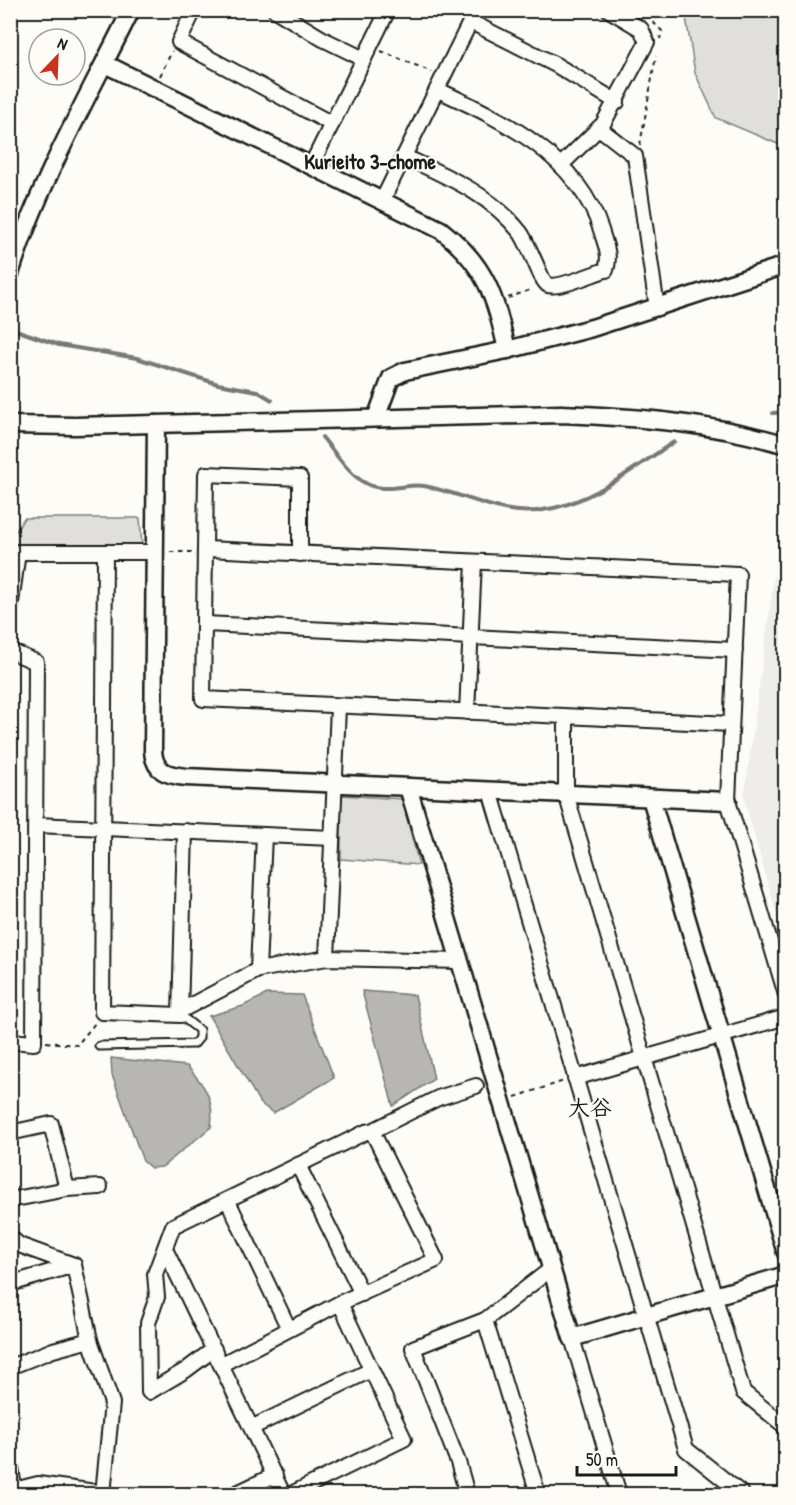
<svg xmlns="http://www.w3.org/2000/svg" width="796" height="1505" font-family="'Patrick Hand','Klee One',sans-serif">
	<rect width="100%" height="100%" fill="#fdfcf7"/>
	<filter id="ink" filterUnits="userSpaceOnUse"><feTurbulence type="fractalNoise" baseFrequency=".0167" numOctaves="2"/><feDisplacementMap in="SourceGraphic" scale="12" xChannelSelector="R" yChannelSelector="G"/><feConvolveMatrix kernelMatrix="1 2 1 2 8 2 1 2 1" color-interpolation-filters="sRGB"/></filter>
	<g filter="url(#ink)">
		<!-- built -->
		<path fill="#eeede9" d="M779 540 786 542 784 942 744 798Z"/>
		<!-- green -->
		<g fill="#e0dfdb" stroke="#7e7e7c" stroke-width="1.5">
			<path d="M685 11H785V147L716 118 695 73Z"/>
			<path d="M24 518H140L142 546 12 547 11 539Z"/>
			<path d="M341 795 402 799 419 865 341 859Z"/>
		</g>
		<!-- water -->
		<g fill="#b7b6b2" stroke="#797876" stroke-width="1.5">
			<path d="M362 991 415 995 434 1079 393 1106Z"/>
			<path d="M267 994 302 995 334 1078 273 1113 260 1103 209 1016 243 1006Z"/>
			<path d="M111 1058 187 1066C205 1086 215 1099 211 1127L162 1167 151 1168 143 1161 112 1075Z"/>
		</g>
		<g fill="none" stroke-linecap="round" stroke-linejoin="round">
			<!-- stream -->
			<g stroke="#797876" stroke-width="4">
				<path d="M10 328 59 345 137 358 218 384 257 391 272 400"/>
				<path d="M773 413 786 412"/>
				<path d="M322 437C338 456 356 488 383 488 397 489 411 484 424 486 451 491 477 503 504 509 568 523 624 474 674 442"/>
			</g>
			<defs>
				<path id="service" d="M99 1046 194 1044 199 1038V1030L180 1015"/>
				<g id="minor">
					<path d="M194 10 179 42 332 124"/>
					<path d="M275 10 323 39 364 59"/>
					<path d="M471 22 556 65 617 102"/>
					<path d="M599 128 635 156 657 308"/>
					<path d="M405 157C448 177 490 194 520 232 529 243 541 282 548 285 559 289 594 273 606 270 611 255 605 244 601 230 577 155 503 120 438 90"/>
					<path d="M561 165 603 124 647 42 641 29 609 10"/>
					<path d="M311 166 388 10"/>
					<path d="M382 201 476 10"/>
					<path d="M207 549 738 574 728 801 786 995"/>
					<path d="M105 553 102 1012 180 1015 185 831"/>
					<path d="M300 554V478L206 474 203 699 731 724"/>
					<path d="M10 610 18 552H155"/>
					<path d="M205 624 735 650"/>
					<path d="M10 651 36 662 34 1043 10 1041"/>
					<path d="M467 712 474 562"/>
					<path d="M566 717V794L743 1392 786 1427"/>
					<path d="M490 791 686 1449 742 1494"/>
					<path d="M36 825 332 838"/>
					<path d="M264 835 258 970 327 958 460 961"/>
					<path d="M327 958 338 707"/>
					<path d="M180 1011 258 970"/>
					<path d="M575 1078 786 1017"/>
					<path d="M372 1131 438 1098 476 1086"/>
					<path d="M10 1133 51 1124 67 1189"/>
					<path d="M298 1165 362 1294"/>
					<path d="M10 1200 67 1189 100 1187"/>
					<path d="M228 1201 289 1329"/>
					<path d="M10 1237 19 1245 74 1265 90 1340 112 1403 103 1494"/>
					<path d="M165 1249 283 1494"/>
					<path d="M10 1284 74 1265"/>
					<path d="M485 1320 538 1494"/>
					<path d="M572 1338 619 1494"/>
					<path d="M214 1349 186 1370 149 1392 148 1323 157 1297 155 1274 173 1226 366 1132 372 1131 436 1260 340 1303 222 1364"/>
					<path d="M10 1367 53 1350 90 1340"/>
					<path d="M253 1427 371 1370"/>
					<path d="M10 1459 14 1490"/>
					<path d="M10 1491 38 1484 103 1493"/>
					<path d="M235 1494 275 1475"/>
					<path d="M291 1494 404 1439 340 1303"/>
					<path d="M467 1494 458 1462 413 1348 485 1320 551 1269"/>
				</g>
				<g id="tertiary">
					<path d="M105 64 441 230C486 265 495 296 507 350"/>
					<path d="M10 274C38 184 89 95 131 10"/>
					<path d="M376 418 391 378 405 371 507 350 592 328 786 265"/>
					<path d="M156 424 153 750C154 772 167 775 186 777L728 801"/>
					<path d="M10 425 75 426 561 414C636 417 714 423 786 445"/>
					<path d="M408 787 572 1338 786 1275"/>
					<path d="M651 798 786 1253"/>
				</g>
			</defs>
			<!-- service casing -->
			<use href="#service" stroke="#1c1c1c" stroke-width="11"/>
			<!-- minor casing -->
			<use href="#minor" stroke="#1c1c1c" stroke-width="18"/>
			<!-- tertiary casing -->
			<use href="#tertiary" stroke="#1c1c1c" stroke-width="21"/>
			<!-- path -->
			<g stroke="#1c1c1c" stroke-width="2" stroke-dasharray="4.5 4.5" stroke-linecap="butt">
				<path d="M653 22 662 31 660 39"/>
				<path d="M381 51 432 72"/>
				<path d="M160 76 172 51"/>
				<path d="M640 145 656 56"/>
				<path d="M508 298 533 289"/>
				<path d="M170 552H192"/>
				<path d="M46 1042 77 1045 96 1022"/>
				<path d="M515 1097 564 1081"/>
				<path d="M589 1494 604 1490"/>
			</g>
			<!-- service -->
			<use href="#service" stroke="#fdfcf7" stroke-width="7"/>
			<!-- minor -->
			<use href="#minor" stroke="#fdfcf7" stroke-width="14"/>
			<!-- tertiary -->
			<use href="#tertiary" stroke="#fdfcf7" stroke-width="16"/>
		</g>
	</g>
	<g text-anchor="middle" stroke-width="4.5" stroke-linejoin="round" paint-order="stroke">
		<!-- neighbourhood labels -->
		<g font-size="21" font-weight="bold" fill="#1c1c1c" stroke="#fdfcf7">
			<text x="370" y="169">Kurieito 3-chome</text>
		</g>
		<!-- quarter labels -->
		<g font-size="22" font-weight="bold" fill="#1c1c1c" stroke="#fdfcf7">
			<text x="590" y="1115">大谷</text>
		</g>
	</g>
	<!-- margin -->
	<rect width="796" height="1505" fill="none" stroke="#fdfcf7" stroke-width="36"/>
	<rect x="18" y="18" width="760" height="1469" fill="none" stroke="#1c1c1c" stroke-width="2" filter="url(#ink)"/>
	<!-- north arrow -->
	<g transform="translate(57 57) rotate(23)"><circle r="28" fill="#fdfcf7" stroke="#a3a29f" stroke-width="1.5"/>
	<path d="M0-4.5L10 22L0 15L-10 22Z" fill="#c8321e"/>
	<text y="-9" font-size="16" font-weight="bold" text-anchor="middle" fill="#1c1c1c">N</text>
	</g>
	<!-- scale -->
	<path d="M577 1466v9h99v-9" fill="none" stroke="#1c1c1c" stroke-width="3"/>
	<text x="586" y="1466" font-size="18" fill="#1c1c1c" stroke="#fdfcf7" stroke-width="4.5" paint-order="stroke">50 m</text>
</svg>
